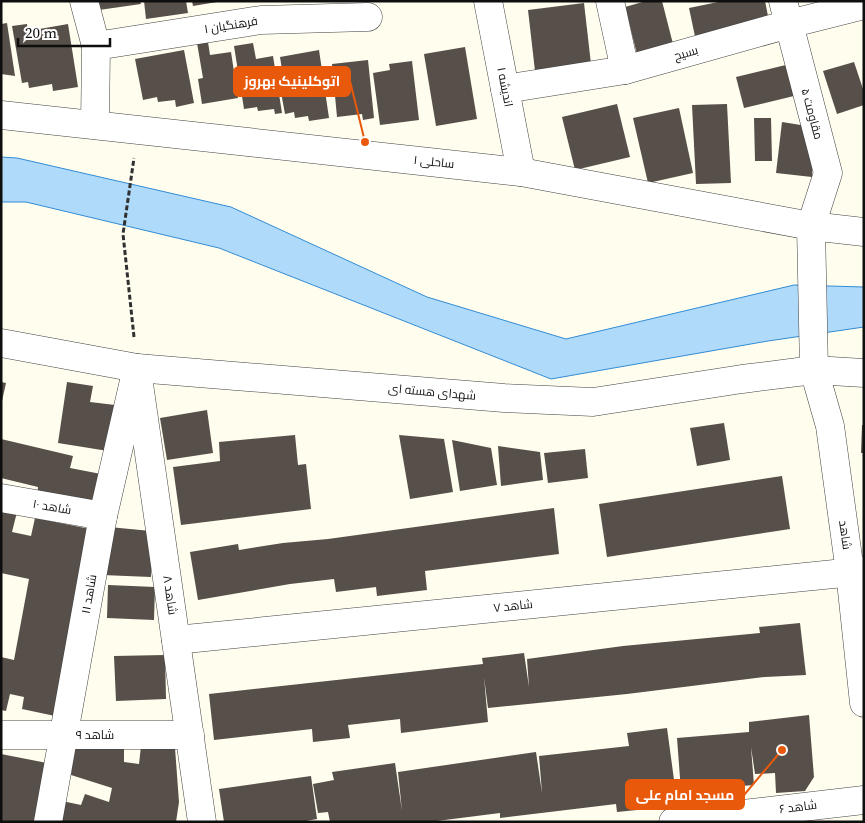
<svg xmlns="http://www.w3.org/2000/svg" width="865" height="823" font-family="'Source Serif 4',Cairo,serif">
	<rect width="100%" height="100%" fill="#fffdee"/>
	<!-- water -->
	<path fill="#afdafa" stroke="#328cd5" d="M1 157 17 158 231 207 427 297 566 339 794 285 864 287V327L768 341 551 379 219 248 26 202H1Z"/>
	<!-- building -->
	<g fill="#574f49">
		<path d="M90 1H140L141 4 92 11Z"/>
		<path d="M144 1H186L188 13 146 19Z"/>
		<path d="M192 1H217V2L193 6Z"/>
		<path d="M646 1H662L673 44 637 54 625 7Z"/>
		<path d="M723 1H765L770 26 696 41 689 8Z"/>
		<path d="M584 3 591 64 535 71 528 10Z"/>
		<path d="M7 23 15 76 1 74V24Z"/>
		<path d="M27 24 28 31 68 24 78 87 53 91 52 84 29 88 28 82 22 83 12 26Z"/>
		<path d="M208 42 210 55 231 52 238 98 202 104 198 79 203 78 197 43Z"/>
		<path d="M253 43 256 59 273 56 282 113 275 114 274 109 258 111 257 107 244 109 234 46Z"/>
		<path d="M465 47 477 119 436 126 424 54Z"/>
		<path d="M184 50 194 103 176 107 175 100 158 102 157 97 143 100 135 59Z"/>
		<path d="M319 50 329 118 309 121 308 116 295 118 294 112 285 114 278 76H283L280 57Z"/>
		<path d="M368 60 374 118 363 120 362 114 337 117 332 64Z"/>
		<path d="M412 61 419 120 380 125 373 73 390 70 389 64Z"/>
		<path d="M854 62 864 92V105L837 114 823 71Z"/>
		<path d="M790 64 798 95 744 108 736 77Z"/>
		<path d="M617 104 630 157 575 170 562 117Z"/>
		<path d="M727 104 731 183 696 184 692 105Z"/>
		<path d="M679 108 693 173 648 183 633 118Z"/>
		<path d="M754 118H771L772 161H755Z"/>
		<path d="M782 122 813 127 812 177 776 173Z"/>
		<path d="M1 382 6 383 2 401H1Z"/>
		<path d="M67 382 93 386 90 402 115 405 108 451 58 443Z"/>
		<path d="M207 410 213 453 167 460 160 418Z"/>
		<path d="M724 423 730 460 697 466 690 428Z"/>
		<path d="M862 425H864V453H861Z"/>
		<path d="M295 435 298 465 306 464 311 509 181 525 173 467 220 461 219 442Z"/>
		<path d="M399 435 444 439 453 492 410 499Z"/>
		<path d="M1 439 73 456 70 468 101 474 94 507 37 496 38 487 1 478Z"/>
		<path d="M452 440 491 448 497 485 460 491Z"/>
		<path d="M498 446 540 452 543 480 501 486Z"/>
		<path d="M585 449 588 478 548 483 544 453Z"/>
		<path d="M782 476 790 529 607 557 599 504Z"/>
		<path d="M554 508 559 554 425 571 427 590 377 596 376 587 336 592 334 579 290 584 198 600 190 552 238 544 239 550 283 543 328 539Z"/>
		<path d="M1 509 17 512 12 532 31 536 35 518 95 530 55 716 22 709 24 697 10 694 6 711 1 710V657L14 660 29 579 1 573Z"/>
		<path d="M109 527 151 531V577L102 575Z"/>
		<path d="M108 585 155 587 154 620 107 618Z"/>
		<path d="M800 623 806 675 765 677 627 694 488 708 484 677 488 722 401 733 400 719 348 725 350 738 313 742 312 729 214 740 209 694 483 664 482 658 524 653 529 687 527 659 623 646 760 633 759 627Z"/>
		<path d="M165 655 166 699 116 701 114 656Z"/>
		<path d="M809 715 814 777 805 791 776 793 775 773 755 774 751 747 754 785 681 791 677 738 749 732V722Z"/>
		<path d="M667 728 677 802 646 807 643 784 634 785 637 810 617 812 616 804 500 818V813L429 822H330L328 812 318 813 313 784 334 780 332 772 395 763 402 811 398 772 536 752 542 793 539 756 629 746 627 733Z"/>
		<path d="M75 741 124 744V762L139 764 141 746 175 748 179 802 176 822H59L62 801 81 805 85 794 109 802 112 788 71 775Z"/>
		<path d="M1 754 47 763 35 822H1Z"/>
		<path d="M311 776 317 819 301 822H224L219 789Z"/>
	</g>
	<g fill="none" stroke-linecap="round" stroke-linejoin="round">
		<defs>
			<g id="minor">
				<path d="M84 1 96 46 95 125"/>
				<path d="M610 1 625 70"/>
				<path d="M783 1 828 173 811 226 814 370 830 426 850 572 864 703"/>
				<path d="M96 46 261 20 368 17"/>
				<path d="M505 89 625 70 789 24 864 5"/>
				<path d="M139 384 202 822"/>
				<path d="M1 498 103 516"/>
				<path d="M176 640 864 571"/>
				<path d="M1 735H190"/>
				<path d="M48 822 103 516 137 368"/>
				<path d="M673 822 864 800"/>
			</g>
			<g id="tertiary">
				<path d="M488 1 521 172"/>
				<path d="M1 115 521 172 811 226 864 232"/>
				<path d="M1 343 137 368 504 398 593 402 742 379 814 370 864 373"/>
			</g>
		</defs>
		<!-- minor casing -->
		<use href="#minor" stroke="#414141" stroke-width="29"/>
		<!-- tertiary casing -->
		<use href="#tertiary" stroke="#414141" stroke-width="29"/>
		<!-- path -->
		<path stroke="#303030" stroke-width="3" stroke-dasharray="5 2.5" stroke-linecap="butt" d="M134 337 123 234 134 158"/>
		<!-- minor -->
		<use href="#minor" stroke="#fff" stroke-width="28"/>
		<!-- tertiary -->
		<use href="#tertiary" stroke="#fff" stroke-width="28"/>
	</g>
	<g text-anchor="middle" stroke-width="5" stroke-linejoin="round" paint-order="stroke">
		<!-- street labels -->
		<g font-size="12" fill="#0e0e0e" stroke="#fff">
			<text transform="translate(231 25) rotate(-9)" y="4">فرهنگیان ۱</text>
			<text transform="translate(686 53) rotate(-16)" y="4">بسیج</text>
			<text transform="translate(505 87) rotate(79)" y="4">اندیشه ۱</text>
			<text transform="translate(812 114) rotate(75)" y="4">مقاومت ۵</text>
			<text transform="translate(434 162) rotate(6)" y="4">ساحلی ۱</text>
			<text transform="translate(432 392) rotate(5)" y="4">شهدای هسته ای</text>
			<text transform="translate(52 507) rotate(10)" y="4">شاهد ۱۰</text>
			<text transform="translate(845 535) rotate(82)" y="4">شاهد</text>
			<text transform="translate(89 594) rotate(-80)" y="4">شاهد ۱۱</text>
			<text transform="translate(170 595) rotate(82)" y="4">شاهد ۸</text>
			<text transform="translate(513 606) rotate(-6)" y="4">شاهد ۷</text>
			<text x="95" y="739">شاهد ۹</text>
			<text transform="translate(798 807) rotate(-7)" y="4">شاهد ۶</text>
		</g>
	</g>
	<!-- callouts -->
	<path fill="none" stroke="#e8590c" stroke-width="2" d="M365 142L350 81M782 750L744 795"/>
	<g fill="#e8590c" stroke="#fff" stroke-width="2">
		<circle cx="365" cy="142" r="5"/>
		<circle cx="782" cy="750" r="5"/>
	</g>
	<g fill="#e8590c" stroke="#e8590c" stroke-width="2">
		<rect x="234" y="67" width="116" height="29" rx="5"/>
		<rect x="626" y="780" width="118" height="29" rx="5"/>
	</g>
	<g font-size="14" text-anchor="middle" font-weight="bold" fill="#fff">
		<text x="292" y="86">اتوکلینیک بهروز</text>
		<text x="685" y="800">مسجد امام علی</text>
	</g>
	<!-- border -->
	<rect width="865" height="823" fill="none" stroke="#0e0e0e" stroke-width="5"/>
	<!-- scale -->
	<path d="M18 38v8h92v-8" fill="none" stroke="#0e0e0e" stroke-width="2.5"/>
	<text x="25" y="38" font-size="15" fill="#0e0e0e" stroke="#ffffff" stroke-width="4" paint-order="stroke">20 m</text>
</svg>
